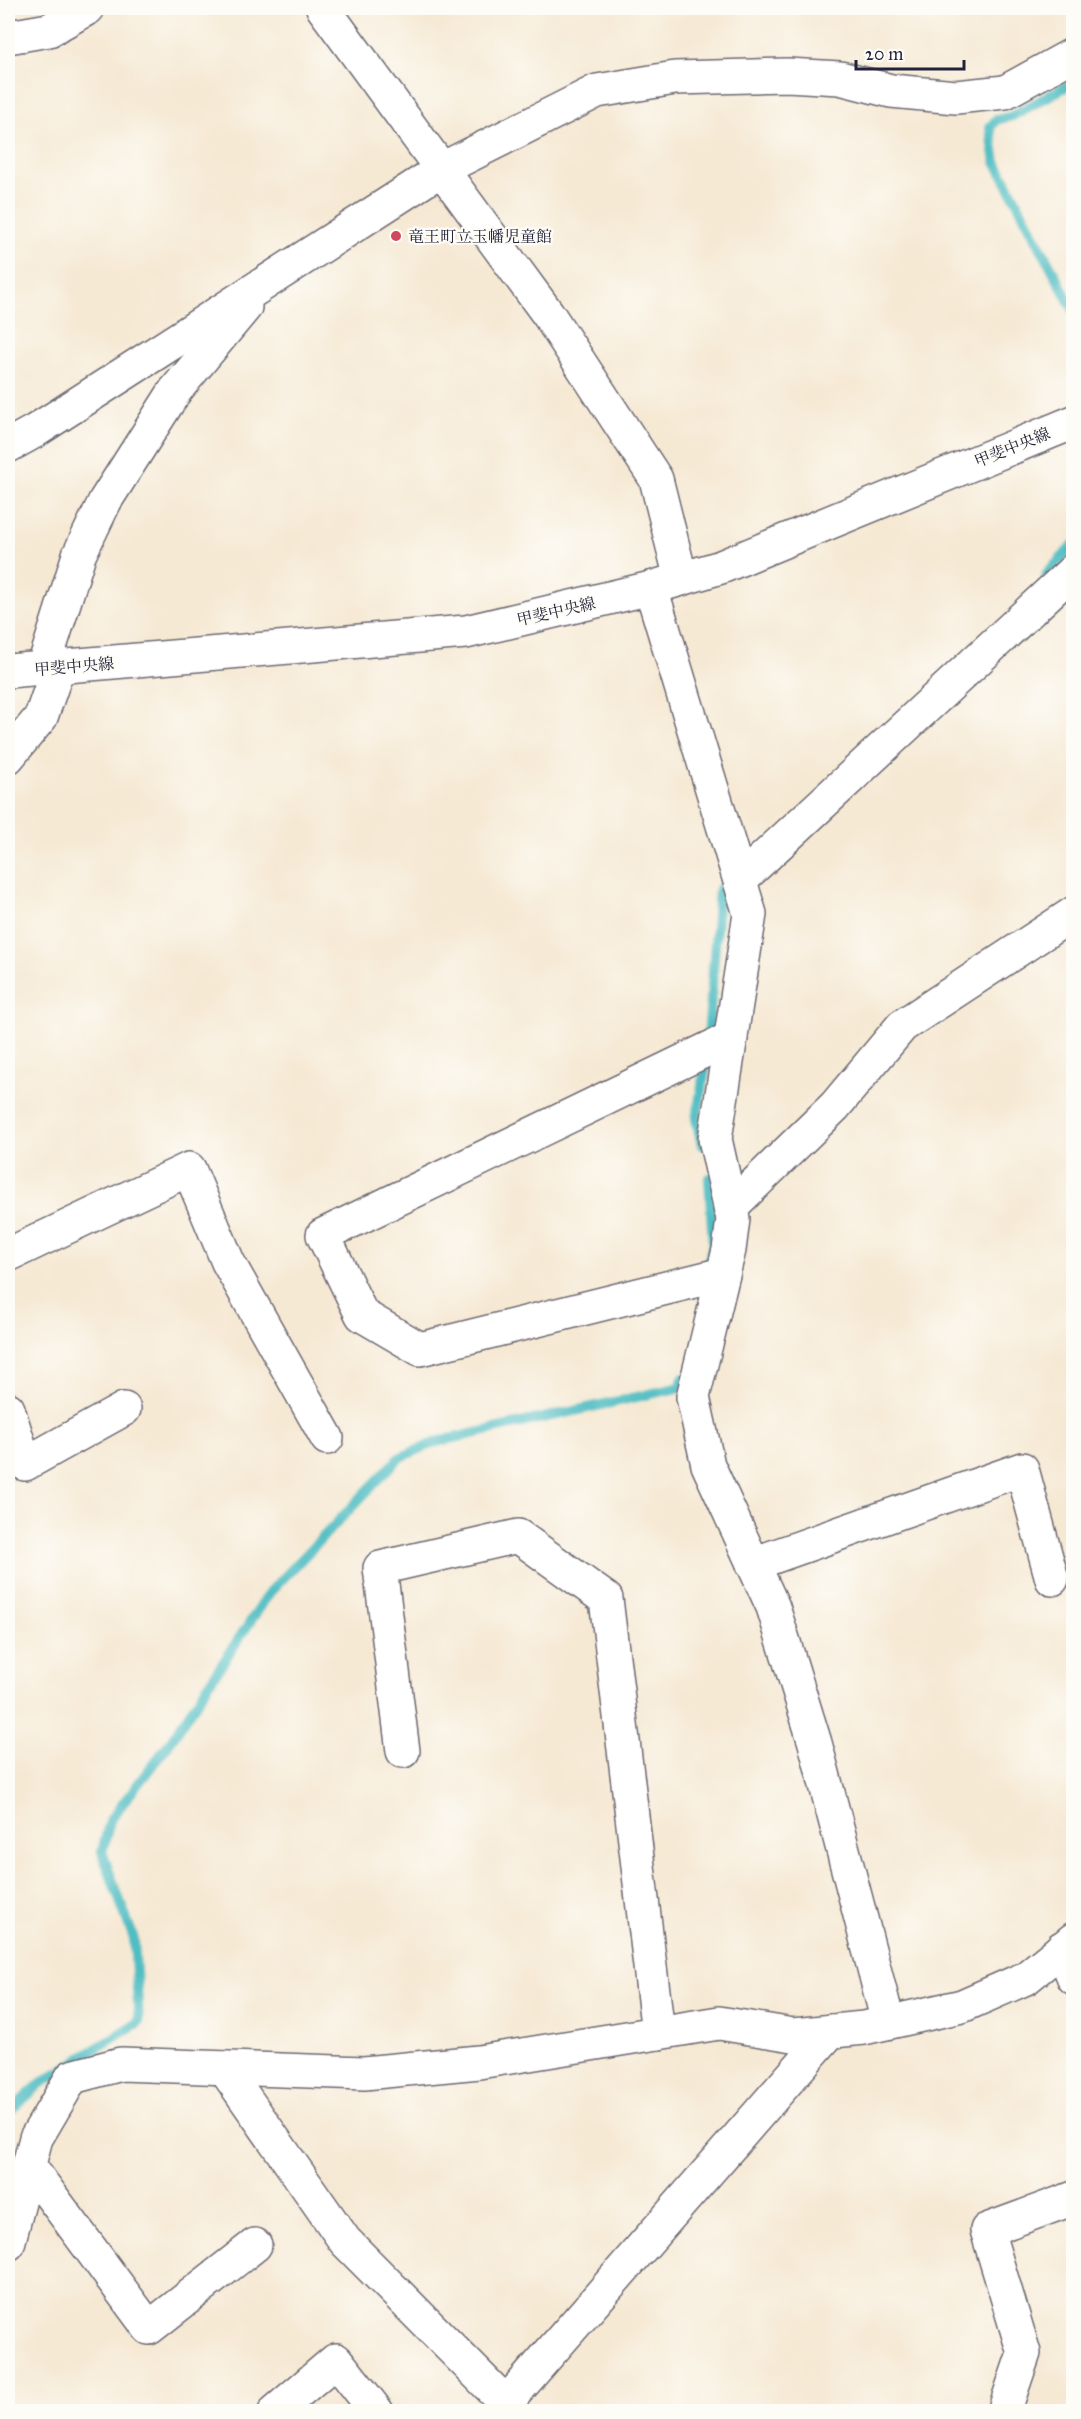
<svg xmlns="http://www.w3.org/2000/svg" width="1081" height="2419" font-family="'IM FELL Great Primer','Noto Serif JP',serif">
	<rect width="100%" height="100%" fill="#fdfcf7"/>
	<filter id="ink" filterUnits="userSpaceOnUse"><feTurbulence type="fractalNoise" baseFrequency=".0167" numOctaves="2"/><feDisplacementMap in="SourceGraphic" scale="12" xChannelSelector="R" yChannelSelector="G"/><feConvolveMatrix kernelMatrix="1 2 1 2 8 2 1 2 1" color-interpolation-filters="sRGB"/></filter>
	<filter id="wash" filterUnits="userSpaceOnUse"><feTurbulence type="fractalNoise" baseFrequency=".008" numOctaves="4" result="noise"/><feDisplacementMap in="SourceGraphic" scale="24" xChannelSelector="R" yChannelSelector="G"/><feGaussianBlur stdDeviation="1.35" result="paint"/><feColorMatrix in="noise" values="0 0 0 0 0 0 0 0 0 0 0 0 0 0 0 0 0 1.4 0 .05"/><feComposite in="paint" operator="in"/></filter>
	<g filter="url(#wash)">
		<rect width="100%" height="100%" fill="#f6e9d4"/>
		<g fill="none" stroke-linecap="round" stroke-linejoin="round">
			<!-- stream -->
			<g stroke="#4fbdc3" stroke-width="10">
				<path d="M1074 82 1012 116 996 120 990 127 996 162 1074 311"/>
				<path d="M1046 575 1074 544"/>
				<path d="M702 1145 696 1119 706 1065 719 890 734 875"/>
				<path d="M706 1272 713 1244 709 1178"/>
				<path d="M8 2113 41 2083 139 2022 134 1939 102 1852 110 1820 168 1745 270 1592 399 1458 436 1442 681 1387 683 1378"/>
			</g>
		</g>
	</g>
	<g filter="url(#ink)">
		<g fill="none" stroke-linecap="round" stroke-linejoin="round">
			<defs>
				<g id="minor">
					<path d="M323 8 548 314 656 479 681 579"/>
					<path d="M8 37 49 30 88 8"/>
					<path d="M8 446 35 431 442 169 597 91 675 78 787 75 840 78 891 91 956 97 1005 92 1074 54"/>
					<path d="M651 588 750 914 715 1139 733 1219 729 1250 693 1397 708 1465 773 1607 815 1743 888 2022"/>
					<path d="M43 669 79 555 105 501 175 391 245 307"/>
					<path d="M8 757 41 717 58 668"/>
					<path d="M740 880 1074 570"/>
					<path d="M730 1208 835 1106 902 1026 1074 913"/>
					<path d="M8 1255 189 1169 228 1262 327 1438"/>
					<path d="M723 1274 420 1349 362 1315 323 1235 731 1038"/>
					<path d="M8 1409 25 1464 124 1409"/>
					<path d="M753 1564 1022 1469 1052 1579"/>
					<path d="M403 1751 380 1568 518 1536 606 1599 658 2033"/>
					<path d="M1062 1948 1074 1978"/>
					<path d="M224 2068 345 2241 506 2403 831 2031"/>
					<path d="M29 2166 149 2328 255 2245"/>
					<path d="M8 2244 36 2138 72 2077 121 2064 364 2073 479 2062 719 2023 793 2035 864 2028 962 2006 1026 1978 1074 1939"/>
					<path d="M275 2412 336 2360 377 2412"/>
					<path d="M1004 2412 1024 2353 987 2230 1074 2198"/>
				</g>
				<path id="primary" d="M8 671 466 632 651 588 721 567 1074 422"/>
			</defs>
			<!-- minor casing -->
			<use href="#minor" stroke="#6c6871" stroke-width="36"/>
			<!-- primary casing -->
			<use href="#primary" stroke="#6c6871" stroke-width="36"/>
			<!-- minor -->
			<use href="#minor" stroke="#fff" stroke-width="33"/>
			<!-- primary -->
			<use href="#primary" stroke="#fff" stroke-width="33"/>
		</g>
	</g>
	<!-- markers -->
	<circle fill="#d1495b" stroke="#fdfcf7" stroke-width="2" cx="396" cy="236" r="6"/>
	<g text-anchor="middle" stroke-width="4.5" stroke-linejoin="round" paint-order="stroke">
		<!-- poi labels -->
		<g font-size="16" fill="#22223b" stroke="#fdfcf7" text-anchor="start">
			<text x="408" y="242">竜王町立玉幡児童館</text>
		</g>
		<!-- street labels -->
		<g font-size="16" fill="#22223b" stroke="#fdfcf7">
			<text transform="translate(1012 447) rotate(-22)" y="6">甲斐中央線</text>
			<text transform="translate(556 611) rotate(-13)" y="6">甲斐中央線</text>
			<text transform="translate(74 666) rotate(-5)" y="6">甲斐中央線</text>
		</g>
	</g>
	<!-- margin -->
	<rect width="1081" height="2419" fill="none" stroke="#fdfcf7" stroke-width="30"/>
	<!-- scale -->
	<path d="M856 60v9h108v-9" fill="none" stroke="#22223b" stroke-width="3"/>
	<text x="865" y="60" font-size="18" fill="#22223b" stroke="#fdfcf7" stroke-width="4.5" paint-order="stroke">20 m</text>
</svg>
